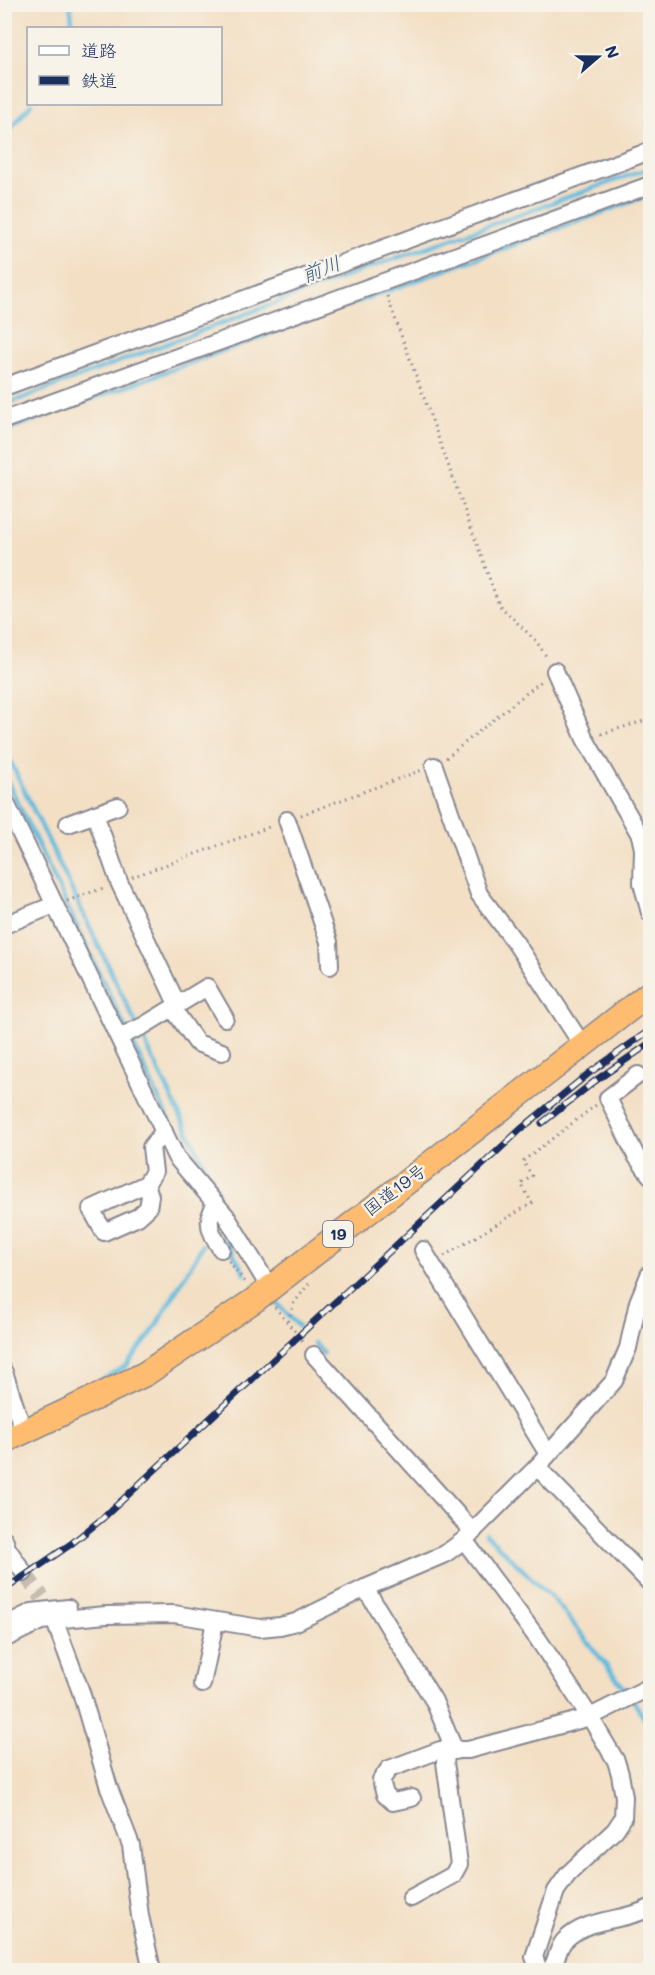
<svg xmlns="http://www.w3.org/2000/svg" width="655" height="1975" font-family="Mali,'Klee One',sans-serif">
	<rect width="100%" height="100%" fill="#f7f3e8"/>
	<filter id="ink" filterUnits="userSpaceOnUse"><feTurbulence type="fractalNoise" baseFrequency=".0167" numOctaves="2"/><feDisplacementMap in="SourceGraphic" scale="12" xChannelSelector="R" yChannelSelector="G"/><feConvolveMatrix kernelMatrix="1 2 1 2 8 2 1 2 1" color-interpolation-filters="sRGB"/></filter>
	<filter id="wash" filterUnits="userSpaceOnUse"><feTurbulence type="fractalNoise" baseFrequency=".008" numOctaves="4" result="noise"/><feDisplacementMap in="SourceGraphic" scale="24" xChannelSelector="R" yChannelSelector="G"/><feGaussianBlur stdDeviation="1.35" result="paint"/><feColorMatrix in="noise" values="0 0 0 0 0 0 0 0 0 0 0 0 0 0 0 0 0 1.4 0 .05"/><feComposite in="paint" operator="in"/></filter>
	<g filter="url(#wash)">
		<rect width="100%" height="100%" fill="#f3dfc4"/>
		<g fill="none" stroke-linecap="round" stroke-linejoin="round">
			<!-- stream -->
			<g stroke="#62bbdf" stroke-width="4.5">
				<path d="M70 4 73 28"/>
				<path d="M4 137 31 104"/>
				<path d="M4 405 371 267 650 168"/>
				<path d="M4 431 650 195"/>
				<path d="M4 748 136 1024"/>
				<path d="M4 774 126 1029"/>
				<path d="M140 1032 218 1194"/>
				<path d="M130 1037 187 1160"/>
				<path d="M217 1224 245 1274"/>
				<path d="M278 1304 298 1326"/>
				<path d="M314 1343 323 1353"/>
				<path d="M83 1391 126 1366 151 1334 203 1245"/>
				<path d="M486 1534 556 1602 628 1693"/>
				<path d="M633 1700 650 1728"/>
			</g>
		</g>
	</g>
	<g filter="url(#ink)">
		<g fill="none" stroke-linecap="round" stroke-linejoin="round">
			<!-- minor-tunnel -->
			<path stroke="#c8bcb0" stroke-width="16" stroke-dasharray="16 8" stroke-linecap="butt" d="M24 1573 42 1597"/>
			<defs>
				<g id="minor">
					<path d="M4 387 650 151"/>
					<path d="M4 420 650 185"/>
					<path d="M555 671 585 739 640 835 643 849 642 883 650 913"/>
					<path d="M434 766 479 894 515 942 583 1046"/>
					<path d="M4 799 176 1157 226 1216 270 1288"/>
					<path d="M95 814 119 882 178 1006"/>
					<path d="M287 820 329 942 330 966"/>
					<path d="M68 824 118 806"/>
					<path d="M4 925 54 905"/>
					<path d="M173 1009 197 1043 222 1052"/>
					<path d="M119 1037 143 1026 207 987 225 1018"/>
					<path d="M638 1075 608 1098 636 1156 650 1175"/>
					<path d="M146 1184 150 1196 148 1208 138 1217 104 1232 91 1209 146 1184 154 1172 151 1147 164 1131"/>
					<path d="M216 1204C204 1220 211 1234 221 1249"/>
					<path d="M423 1250 548 1454"/>
					<path d="M314 1355 473 1532"/>
					<path d="M4 1372 24 1433"/>
					<path d="M537 1467 650 1583"/>
					<path d="M4 1539 7 1548 24 1573"/>
					<path d="M464 1540 538 1639 590 1717 616 1761 620 1774 624 1797 623 1818 615 1830 568 1874 556 1891 534 1957 539 1970"/>
					<path d="M365 1588 434 1701 455 1751"/>
					<path d="M54 1619 81 1692 109 1788 131 1845 140 1916 152 1970"/>
					<path d="M4 1626 32 1612 68 1608"/>
					<path d="M4 1639 41 1621 106 1615 174 1614 260 1628 280 1626 296 1622 365 1588 445 1554 464 1540 537 1467 614 1381 628 1348 638 1302 650 1273"/>
					<path d="M202 1684 215 1622"/>
					<path d="M412 1798 393 1802 385 1795 381 1780 389 1769 440 1750H468L590 1717 650 1687"/>
					<path d="M411 1898 453 1875 459 1864 445 1762 447 1751"/>
					<path d="M550 1970C557 1962 557 1949 564 1941 587 1917 623 1922 650 1908"/>
				</g>
				<path id="highway" d="M4 1441 145 1374 256 1299 650 993"/>
			</defs>
			<!-- minor casing -->
			<use href="#minor" stroke="#878791" stroke-width="20"/>
			<!-- highway casing -->
			<use href="#highway" stroke="#878791" stroke-width="27"/>
			<!-- path -->
			<g stroke="#878791" stroke-width="3" stroke-dasharray="1.5 4.5" stroke-linecap="butt">
				<path d="M387 296 499 605 536 641 548 659"/>
				<path d="M601 734 650 719"/>
				<path d="M446 758 544 679"/>
				<path d="M301 815 422 770"/>
				<path d="M132 877 272 826"/>
				<path d="M67 901 106 887"/>
				<path d="M444 1256 532 1203 521 1184 532 1176 523 1161 596 1105"/>
				<path d="M229 1261 246 1284"/>
				<path d="M275 1307 305 1344"/>
				<path d="M288 1321 294 1303 311 1281"/>
			</g>
			<!-- minor -->
			<use href="#minor" stroke="#fff" stroke-width="16"/>
			<!-- highway -->
			<use href="#highway" stroke="#febc70" stroke-width="24"/>
			<defs>
				<g id="rail">
					<path d="M542 1123 595 1081 650 1043"/>
					<path d="M4 1590 71 1544 103 1518 521 1129 588 1074 650 1030"/>
				</g>
			</defs>
			<!-- rail casing -->
			<use href="#rail" stroke="#1b2f5e" stroke-width="7"/>
			<!-- rail -->
			<use href="#rail" stroke="#f7f3e8" stroke-width="4.5" stroke-dasharray="14" stroke-linecap="butt"/>
		</g>
	</g>
	<g text-anchor="middle" stroke-width="5" stroke-linejoin="round" paint-order="stroke">
		<!-- shield labels -->
		<rect fill="#f7f3e8" stroke="#5d6a87" stroke-width="1.5" x="323" y="1221" width="30" height="26" rx="4.5"/>
		<g font-size="16" font-weight="bold" fill="#1b2f5e">
			<text x="338" y="1240">19</text>
		</g>
		<!-- street labels -->
		<g font-size="18" fill="#1b2f5e" stroke="#f7f3e8">
			<text transform="translate(395 1190) rotate(-37)" y="6">国道19号</text>
		</g>
		<!-- water labels -->
		<g font-size="20" font-style="italic" fill="#305985" stroke="#f7f3e8">
			<text transform="translate(321 269) rotate(-21)" y="7">前川</text>
		</g>
	</g>
	<!-- margin -->
	<rect width="655" height="1975" fill="none" stroke="#f7f3e8" stroke-width="24"/>
	<!-- legend -->
	<rect x="27" y="27" width="195" height="78" fill="#f7f3e8" stroke="#9fa5b1" stroke-width="1.5"/>
	<rect x="39" y="46" width="30" height="9" fill="#ffffff" stroke="#9fa5b1" stroke-width="1.5"/>
	<text x="81" y="57" font-size="18" fill="#1b2f5e">道路</text>
	<rect x="39" y="76" width="30" height="9" fill="#1b2f5e" stroke="#9fa5b1" stroke-width="1.5"/>
	<text x="81" y="87" font-size="18" fill="#1b2f5e">鉄道</text>
	<!-- north arrow -->
	<g transform="translate(598 57) rotate(70)" stroke="#f7f3e8" stroke-width="4.5" paint-order="stroke">
	<path d="M0-4.5L10 22L0 15L-10 22Z" fill="#1b2f5e"/>
	<text y="-9" font-size="16" font-weight="bold" text-anchor="middle" fill="#1b2f5e">N</text>
	</g>
</svg>
